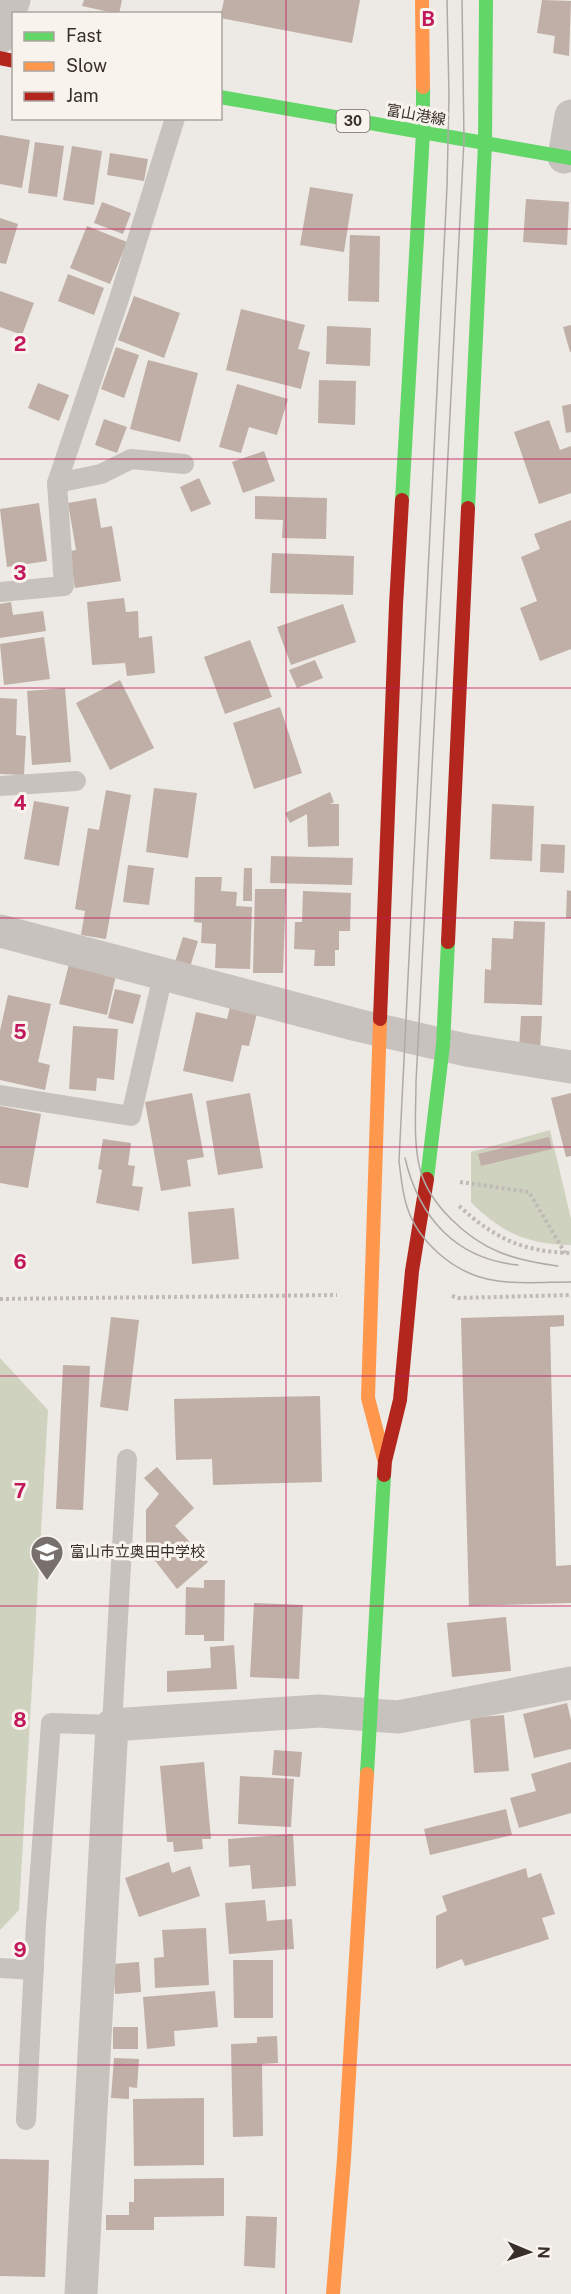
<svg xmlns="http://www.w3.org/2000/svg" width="571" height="2294" font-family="'Public Sans','Noto Sans JP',sans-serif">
	<rect width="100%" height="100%" fill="#ede9e4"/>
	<!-- green -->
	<g fill="#ced2bf">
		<path d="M550 1130 571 1219V1245C528 1244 501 1233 471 1202V1152Z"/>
		<path d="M0 1358 48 1410 19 1910 0 1930Z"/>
	</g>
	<!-- building -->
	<g fill="#c0afa7">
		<path d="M84 0H122L119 14 82 6Z"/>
		<path d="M224 0H360L352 43 220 18Z"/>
		<path d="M542 0 571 1 569 56 553 53 555 36 537 33Z"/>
		<path d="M0 135 30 140 22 188 0 184Z"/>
		<path d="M35 142 64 146 57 197 28 193Z"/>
		<path d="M72 146 102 151 94 205 63 200Z"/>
		<path d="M110 153 148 159 144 181 107 175Z"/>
		<path d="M310 187 353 194 344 252 300 245Z"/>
		<path d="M526 199 569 202 567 245 523 242Z"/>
		<path d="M102 202 131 213 123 234 94 223Z"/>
		<path d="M0 218 18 224 6 264 0 263Z"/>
		<path d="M87 226 127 242 110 284 70 268Z"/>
		<path d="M350 235 380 236 379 302 348 301Z"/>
		<path d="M68 274 104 288 94 315 58 301Z"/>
		<path d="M0 291 34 303 22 335 0 327Z"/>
		<path d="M134 296 180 313 164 358 118 340Z"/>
		<path d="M241 309 305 325 298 349 310 352 301 389 226 370Z"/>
		<path d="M571 325V352H570L563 327Z"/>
		<path d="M327 326 371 328 370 366 326 364Z"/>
		<path d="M116 347 139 355 124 398 101 389Z"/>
		<path d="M148 360 198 373 180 442 130 429Z"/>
		<path d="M319 380 356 381 355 425 318 423Z"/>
		<path d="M38 383 69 395 59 421 28 408Z"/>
		<path d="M237 384 288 399 277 435 249 427 241 453 219 447Z"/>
		<path d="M571 404V432L566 433 562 406Z"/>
		<path d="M104 419 127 427 117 453 95 445Z"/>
		<path d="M549 420 560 450 571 446V493L539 504 514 432Z"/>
		<path d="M264 451 275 481 243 493 232 462Z"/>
		<path d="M199 478 211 504 191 512 180 487Z"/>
		<path d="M255 496 327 498 326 539 282 538 283 520 255 519Z"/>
		<path d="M96 498 101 528 112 526 121 581 75 588 69 551 76 550 68 503Z"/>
		<path d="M39 503 47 561 7 567 0 509Z"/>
		<path d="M571 520V649L540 661 520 608 537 601 521 557 540 549 534 534Z"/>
		<path d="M272 553 354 556 353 595 270 593Z"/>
		<path d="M124 598 126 612 138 611 139 638 152 636 155 673 127 676 125 663 92 665 87 602Z"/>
		<path d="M11 602 13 615 43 611 46 631 0 638V604Z"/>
		<path d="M343 604 356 642 291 665 277 627Z"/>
		<path d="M44 637 50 679 4 685 0 644Z"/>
		<path d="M250 640 272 697 225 714 204 657Z"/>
		<path d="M315 660 323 678 297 688 289 670Z"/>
		<path d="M120 680 154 748 110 770 76 703Z"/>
		<path d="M65 688 71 762 32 765 27 691Z"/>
		<path d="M0 698 17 699 16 735 26 736 24 775 0 774Z"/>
		<path d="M280 707 302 773 254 789 233 723Z"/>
		<path d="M154 788 197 793 188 858 146 852Z"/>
		<path d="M106 790 131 795 106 939 81 935 85 911 75 909 88 828 99 830Z"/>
		<path d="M330 792 334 802 330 804H339V846L308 847 307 814 290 823 285 813Z"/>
		<path d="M34 801 69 807 59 866 24 859Z"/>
		<path d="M492 804 534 806 532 861 490 859Z"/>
		<path d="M541 844 565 845 564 873 540 872Z"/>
		<path d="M271 856 353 858 352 885 270 883Z"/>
		<path d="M128 865 154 868 149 905 123 902Z"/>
		<path d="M244 868H252V901H243Z"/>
		<path d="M195 877H222L221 891 237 892 236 906 252 907 250 969 215 968 216 944 201 943 202 923 194 922Z"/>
		<path d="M255 889H286L283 973H253Z"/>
		<path d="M567 890 571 891V918H566Z"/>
		<path d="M303 891 351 893 350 931H339V950H335V966H314L315 950 294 949 295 922H302Z"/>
		<path d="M514 921 545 922 542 1005 484 1003 485 969 491 970 492 938 513 939Z"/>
		<path d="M183 937 198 941 190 967 175 962Z"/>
		<path d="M69 964 116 975 107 1015 59 1004Z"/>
		<path d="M115 989 141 995 133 1024 108 1018Z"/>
		<path d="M8 995 51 1004 38 1062 50 1065 45 1090 0 1080V1031Z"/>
		<path d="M230 1007 257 1013 249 1046 242 1045 233 1082 183 1071 196 1012 227 1019Z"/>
		<path d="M521 1016H542L540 1050 519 1049Z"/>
		<path d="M73 1026 118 1029 114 1080 97 1078 96 1091 69 1089Z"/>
		<path d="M192 1093 204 1157 187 1160 191 1186 161 1191 145 1102Z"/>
		<path d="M250 1093 263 1168 218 1175 206 1101Z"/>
		<path d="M571 1093V1156L566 1157 551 1098Z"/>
		<path d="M0 1106 41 1114 28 1188 0 1183Z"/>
		<path d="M549 1137 552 1149 481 1166 478 1154Z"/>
		<path d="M103 1139 131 1143 128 1165 135 1166 132 1186 143 1187 139 1211 96 1203 102 1170 98 1169Z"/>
		<path d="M234 1208 239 1259 192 1264 188 1212Z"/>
		<path d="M564 1315V1326L550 1327 556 1566 571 1565V1603L469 1606 461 1318Z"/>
		<path d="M111 1317 139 1320 128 1411 100 1407Z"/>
		<path d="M63 1365 90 1366 83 1510 56 1509Z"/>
		<path d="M320 1396 322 1482 213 1485 212 1459 176 1460 174 1399Z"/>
		<path d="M157 1467 194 1508 175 1526 208 1562 177 1589 146 1549V1510L159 1494 144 1478Z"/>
		<path d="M204 1580H225L224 1641H204V1635H185L186 1587 204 1588Z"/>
		<path d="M254 1603 303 1605 299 1679 250 1677Z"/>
		<path d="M506 1617 511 1671 452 1677 447 1623Z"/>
		<path d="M234 1645 237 1689 167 1692V1671L211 1668 210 1647Z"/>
		<path d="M567 1703 571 1720V1749L534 1758 523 1714Z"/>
		<path d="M504 1715 509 1771 474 1773 470 1718Z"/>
		<path d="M274 1750 302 1752 300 1777 272 1775Z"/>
		<path d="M204 1762 211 1839H202L203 1849 174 1852 173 1842H167L160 1766Z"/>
		<path d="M571 1762V1813L519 1828 510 1798 536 1791 531 1774Z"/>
		<path d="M240 1776 294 1779 291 1827 238 1824Z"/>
		<path d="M506 1809 512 1835 430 1855 424 1829Z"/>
		<path d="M293 1834 296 1886 252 1889 250 1865 229 1867 228 1839Z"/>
		<path d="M169 1862 172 1873 190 1866 200 1896 139 1917 125 1878Z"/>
		<path d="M526 1868 528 1878 541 1873 555 1914 542 1918 549 1939 465 1966 462 1959 436 1969V1916L447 1911 442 1896Z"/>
		<path d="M265 1900 267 1921 292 1919 294 1949 229 1954 225 1903Z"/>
		<path d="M206 1928 209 1985 155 1988 154 1958 164 1957 162 1930Z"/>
		<path d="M233 1960H273V2018H234Z"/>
		<path d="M139 1962 141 1992 115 1994 113 1964Z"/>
		<path d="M215 1991 218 2027 174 2031 175 2046 147 2049 143 1997Z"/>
		<rect x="113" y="2027" width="25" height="22"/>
		<path d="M277 2036 278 2063 262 2064 263 2136 233 2137 231 2044 257 2043V2037Z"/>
		<path d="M114 2058 139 2059 137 2088 129 2087V2099L111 2098Z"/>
		<path d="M204 2098V2165L134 2166 133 2099Z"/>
		<path d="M0 2159 49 2160 45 2277 0 2276Z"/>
		<path d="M224 2178V2216L154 2217V2230H106V2215H129V2202H134V2179Z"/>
		<path d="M246 2216 277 2217 275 2268 244 2266Z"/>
	</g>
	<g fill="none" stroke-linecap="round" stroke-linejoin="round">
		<!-- path -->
		<g stroke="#c0bab5" stroke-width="4" stroke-dasharray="3 3" stroke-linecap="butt">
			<path d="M460 1182 529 1192 565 1253"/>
			<path d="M459 1206C494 1238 523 1252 571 1253"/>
			<path d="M452 1296 458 1298 571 1295"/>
			<path d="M0 1299 337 1295"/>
		</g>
		<!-- lane -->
		<g stroke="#c7c2bd" stroke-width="20">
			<path d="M57 483 101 474 131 459 184 464"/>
			<path d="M0 592 64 586 57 483 119 299 175 118"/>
			<path d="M0 786 76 781"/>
			<path d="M0 1095 131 1116 163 975"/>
			<path d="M0 1968 34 1970"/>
			<path d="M26 2120 36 1924 51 1723 112 1725 127 1459"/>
		</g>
		<!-- street -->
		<g stroke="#c7c2bd" stroke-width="33">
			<path d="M0 37 14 0"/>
			<path d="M564 157 571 116"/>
			<path d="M0 931 357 1025 466 1050 571 1067"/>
			<path d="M81 2294 112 1725 319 1711 398 1717 571 1683"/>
		</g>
		<!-- fast -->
		<g stroke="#63d668" stroke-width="14">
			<path d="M220 97 571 158"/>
			<path d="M402 500 423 133V87"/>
			<path d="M468 508 485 144 486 0"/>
			<path d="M427 1179 443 1045 448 942"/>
			<path d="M367 1774 384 1475"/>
		</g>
		<!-- slow -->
		<g stroke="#ff974d" stroke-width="14">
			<path d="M422 0 423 87"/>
			<path d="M380 1019 368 1398 384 1459"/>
			<path d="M333 2294 344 2159 367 1774"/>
		</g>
		<!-- jam -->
		<g stroke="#b3261e" stroke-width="14">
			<path d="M0 58 14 61"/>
			<path d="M448 942 468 508"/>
			<path d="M380 1019 396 605 402 500"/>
			<path d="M384 1475 385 1461 400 1400 412 1271 427 1179"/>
		</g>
		<!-- tram -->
		<g stroke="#afaaa7" stroke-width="1.5">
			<path d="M447 0 449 96 447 187 399 1161C401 1176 402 1192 407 1207 418 1241 452 1271 487 1279 514 1285 544 1282 571 1282"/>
			<path d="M462 0 464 140 416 1082C416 1110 413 1142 420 1169 425 1189 436 1204 451 1219 483 1251 513 1260 558 1266"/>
			<path d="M405 1158C419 1218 456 1259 518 1265"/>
		</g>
	</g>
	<!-- grid -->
	<path fill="none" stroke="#c2185b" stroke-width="1.5" stroke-opacity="0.55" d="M286 0V2294M0 229H571M0 459H571M0 688H571M0 918H571M0 1147H571M0 1376H571M0 1606H571M0 1835H571M0 2065H571"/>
	<!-- icons -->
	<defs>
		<symbol id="school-pin" viewBox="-11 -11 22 30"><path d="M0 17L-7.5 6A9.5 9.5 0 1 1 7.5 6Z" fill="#77706c" stroke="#f9f3ed"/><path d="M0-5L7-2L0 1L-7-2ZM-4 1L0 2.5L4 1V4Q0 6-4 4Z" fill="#fff"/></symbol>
	</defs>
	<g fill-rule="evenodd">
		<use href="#school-pin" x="28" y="1533" width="38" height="52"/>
	</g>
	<g text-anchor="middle" stroke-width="6" stroke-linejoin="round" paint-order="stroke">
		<!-- shield labels -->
		<rect fill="#f9f3ed" stroke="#726a65" stroke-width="1.5" x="336.5" y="110" width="33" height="22" rx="4.5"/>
		<g font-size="14" font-weight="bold" fill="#382f2b">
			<text x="353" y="126">30</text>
		</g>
		<!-- street labels -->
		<g font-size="15" fill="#382f2b" stroke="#f9f3ed">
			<text transform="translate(416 115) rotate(10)" y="5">富山港線</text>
		</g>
		<!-- poi labels -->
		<g font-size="15" fill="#382f2b" stroke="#f9f3ed" text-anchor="start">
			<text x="70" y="1557">富山市立奥田中学校</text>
		</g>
	</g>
	<g font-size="20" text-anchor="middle" font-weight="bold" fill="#c2185b" stroke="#f9f3ed" stroke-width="6" stroke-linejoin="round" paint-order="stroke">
		<text x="428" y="26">B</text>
		<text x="20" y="351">2</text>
		<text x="20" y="580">3</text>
		<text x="20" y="810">4</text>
		<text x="20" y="1039">5</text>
		<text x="20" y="1269">6</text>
		<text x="20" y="1498">7</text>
		<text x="20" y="1727">8</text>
		<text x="20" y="1957">9</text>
	</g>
	<!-- legend -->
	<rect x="12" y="12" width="210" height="108" fill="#f9f3ed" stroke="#aca59f" stroke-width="1.5"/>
	<rect x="24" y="32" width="30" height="9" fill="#63d668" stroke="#aca59f" stroke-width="1.5"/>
	<text x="66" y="42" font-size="18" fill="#382f2b">Fast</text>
	<rect x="24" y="62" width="30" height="9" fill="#ff974d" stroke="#aca59f" stroke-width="1.5"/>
	<text x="66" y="72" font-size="18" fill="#382f2b">Slow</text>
	<rect x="24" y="92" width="30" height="9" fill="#b3261e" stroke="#aca59f" stroke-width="1.5"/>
	<text x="66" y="102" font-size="18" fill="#382f2b">Jam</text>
	<!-- north arrow -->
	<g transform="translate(529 2252) rotate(92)" stroke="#f9f3ed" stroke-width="4.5" paint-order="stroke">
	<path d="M0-4.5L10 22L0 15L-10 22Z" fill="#382f2b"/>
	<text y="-9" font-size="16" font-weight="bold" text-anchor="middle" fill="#382f2b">N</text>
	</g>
</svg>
